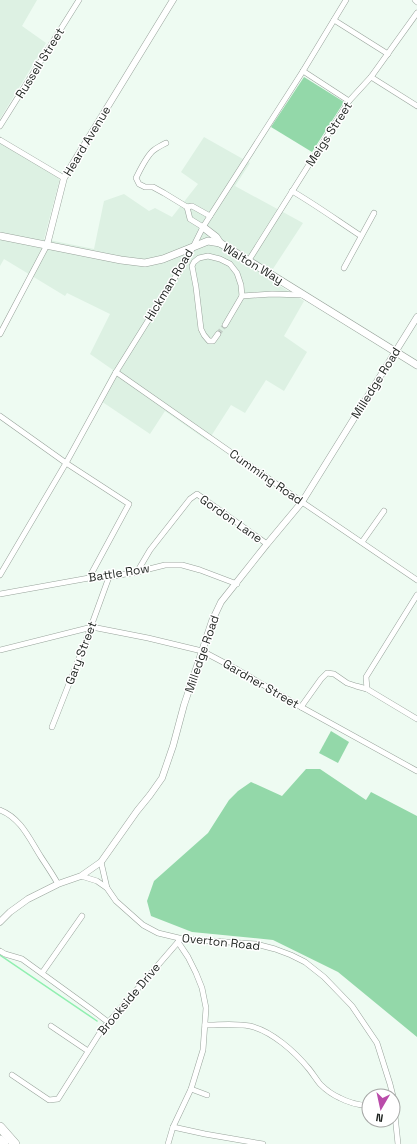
<svg xmlns="http://www.w3.org/2000/svg" width="417" height="1144" font-family="'Space Grotesk',sans-serif">
	<rect width="100%" height="100%" fill="#eefbf2"/>
	<!-- built -->
	<g fill="#ddf1e3">
		<path d="M0 0H37L22 26 46 43 0 119Z"/>
		<path d="M204 137 250 163 235 186 303 223 267 278 304 301 284 336 307 352 284 391 266 380 245 413 231 405 208 441 165 411 150 434 98 399 113 370 90 354 110 314 67 293 65 296 4 259 0 266V143L60 178 44 239 94 249 104 201 124 194 149 211 155 208 172 217 198 184 181 172Z"/>
	</g>
	<!-- green -->
	<g fill="#93d8a9">
		<path d="M304 77 344 102 312 152 271 127Z"/>
		<path d="M331 731 349 742 338 763 319 753Z"/>
		<path d="M306 769H320L366 800 371 792 417 816V1037L338 972 273 940 192 932 151 916 147 901 154 881 208 833 229 800 238 791 251 782 282 796Z"/>
	</g>
	<g fill="none" stroke-linecap="round" stroke-linejoin="round">
		<!-- stream -->
		<path stroke="#90efb0" stroke-width="1.5" d="M0 955 97 1021"/>
		<!-- minor-tunnel -->
		<path stroke="#c4d0c8" stroke-width="5" stroke-dasharray="5 2.5" stroke-linecap="butt" d="M218 334 225 325"/>
		<defs>
			<g id="minor">
				<path d="M415 0 417 2"/>
				<path d="M334 20 388 54"/>
				<path d="M303 71 349 101"/>
				<path d="M371 77 417 106"/>
				<path d="M0 126 79 0"/>
				<path d="M0 140 64 178"/>
				<path d="M166 143C162 145 158 147 154 150 147 155 140 170 136 178L139 184 145 187H153L164 193 187 207 192 206 210 216"/>
				<path d="M292 191C316 205 338 221 361 236"/>
				<path d="M187 207 190 219 203 227"/>
				<path d="M249 260 349 101 371 77 417 13"/>
				<path d="M344 268 374 213"/>
				<path d="M225 325 242 296 272 294 303 295"/>
				<path d="M0 334 47 245"/>
				<path d="M218 334 213 341H209L204 335 201 329 196 287 192 266 194 262 199 258 208 256 220 259 230 264 237 273 241 285 242 296"/>
				<path d="M116 372 302 502 417 580"/>
				<path d="M0 416 66 463 129 504 89 578"/>
				<path d="M362 542 384 511"/>
				<path d="M137 572 150 550 190 499 197 494 267 544"/>
				<path d="M0 575 66 463 116 372 189 255 203 227 303 71 346 0"/>
				<path d="M0 594 89 578 109 577 137 572 165 565H182L200 570 237 584"/>
				<path d="M0 650 92 627 148 638 202 651 238 670 301 707 417 771"/>
				<path d="M367 689 366 677 417 595"/>
				<path d="M301 707 321 679 327 673 334 674 347 683 356 686 367 689 417 719"/>
				<path d="M52 727 85 643 109 577"/>
				<path d="M0 810C21 818 30 840 41 857 47 866 53 875 58 884"/>
				<path d="M101 862 107 888 116 901 143 925 158 933 183 939 256 944 275 949 291 955 305 962 324 977 352 1006 377 1043 390 1084 393 1096 398 1144"/>
				<path d="M81 876 97 881 107 888"/>
				<path d="M0 951 5 954 22 959 91 1009 108 1022"/>
				<path d="M42 973 82 916"/>
				<path d="M205 1025C220 1025 235 1023 250 1026 272 1031 295 1052 309 1069 313 1074 316 1079 320 1084 325 1089 333 1095 340 1098 349 1103 359 1105 369 1106"/>
				<path d="M51 1026 88 1051"/>
				<path d="M12 1075 49 1100 58 1099 101 1031 178 942"/>
				<path d="M191 1089 207 1095"/>
				<path d="M173 1127 205 1134 263 1144"/>
				<path d="M168 1144 173 1127 191 1089 203 1050 206 1008 202 988 196 973 188 957 178 942 180 940"/>
			</g>
			<g id="tertiary">
				<path d="M47 245 64 178 173 0"/>
				<path d="M0 922 10 912 28 899 58 884 81 876 101 862 137 811 150 795 162 778 173 746 184 705 212 621 221 602 267 544 302 502 417 317"/>
			</g>
			<g id="secondary">
				<path d="M203 227 216 237 220 243"/>
				<path d="M0 236 121 260 145 263 163 259 208 241 220 243 417 365"/>
			</g>
			<g id="motorway">
				<path d="M0 1127 15 1144"/>
				<path d="M0 1140 4 1144"/>
			</g>
		</defs>
		<!-- minor casing -->
		<use href="#minor" stroke="#98a39b" stroke-width="6"/>
		<!-- tertiary casing -->
		<use href="#tertiary" stroke="#98a39b" stroke-width="7"/>
		<!-- secondary casing -->
		<use href="#secondary" stroke="#98a39b" stroke-width="8"/>
		<!-- motorway casing -->
		<use href="#motorway" stroke="#98a39b" stroke-width="10"/>
		<!-- minor -->
		<use href="#minor" stroke="#fff" stroke-width="5"/>
		<!-- tertiary -->
		<use href="#tertiary" stroke="#fff" stroke-width="6"/>
		<!-- secondary -->
		<use href="#secondary" stroke="#fff" stroke-width="7"/>
		<!-- motorway -->
		<use href="#motorway" stroke="#fff" stroke-width="9"/>
	</g>
	<g text-anchor="middle" stroke-width="3" stroke-linejoin="round" paint-order="stroke">
		<!-- street labels -->
		<g font-size="12" fill="#1e231f" stroke="#fff">
			<text transform="translate(40 63) rotate(-58)" y="4">Russell Street</text>
			<text transform="translate(329 134) rotate(-57)" y="4">Meigs Street</text>
			<text transform="translate(87 141) rotate(-59)" y="4">Heard Avenue</text>
			<text transform="translate(253 264) rotate(31)" y="4">Walton Way</text>
			<text transform="translate(169 285) rotate(-59)" y="4">Hickman Road</text>
			<text transform="translate(376 383) rotate(-58)" y="4">Milledge Road</text>
			<text transform="translate(266 477) rotate(35)" y="4">Cumming Road</text>
			<text transform="translate(231 519) rotate(35)" y="4">Gordon Lane</text>
			<text transform="translate(119 573) rotate(-9)" y="4">Battle Row</text>
			<text transform="translate(81 653) rotate(-69)" y="4">Gary Street</text>
			<text transform="translate(202 654) rotate(-71)" y="4">Milledge Road</text>
			<text transform="translate(261 684) rotate(30)" y="4">Gardner Street</text>
			<text transform="translate(221 942) rotate(6)" y="4">Overton Road</text>
			<text transform="translate(129 999) rotate(-50)" y="4">Brookside Drive</text>
		</g>
	</g>
	<!-- north arrow -->
	<g transform="translate(381 1108) rotate(189)"><circle r="19" fill="#ffffff" stroke="#a5a7a5"/>
	<path d="M0-3L7 15L0 10L-7 15Z" fill="#ba4caa"/>
	<text y="-6" font-size="11" font-weight="bold" text-anchor="middle" fill="#1e231f">N</text>
	</g>
</svg>
